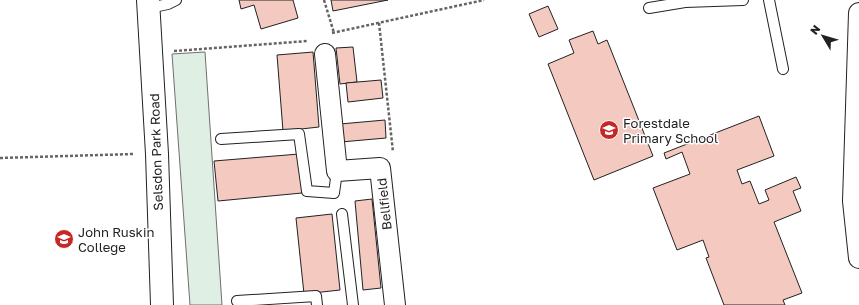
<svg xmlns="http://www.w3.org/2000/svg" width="859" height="305" font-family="'Golos Text',sans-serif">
	<rect width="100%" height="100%" fill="#fff"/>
	<!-- green -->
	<path fill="#e0efe3" stroke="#6f6f6f" d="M205 52 222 305H190L172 54Z"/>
	<!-- building -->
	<g fill="#f3c9c0" stroke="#222">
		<path d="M239 0H293L298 18 261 29 254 5 241 9Z"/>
		<path d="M331 0H388L333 11Z"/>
		<path d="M548 6 558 29 539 37 529 14Z"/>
		<path d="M593 31 598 44 607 40 653 156 594 180 548 64 574 53 569 40Z"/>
		<path d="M353 47 357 82 340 84 336 48Z"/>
		<path d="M313 52 319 127 283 131 277 55Z"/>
		<path d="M381 80 383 98 348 102 346 83Z"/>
		<path d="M759 116 774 156 737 170 742 184 750 181 759 204 769 200 765 190 796 177 801 188 793 191 801 211 774 222 802 293 783 300 785 305H724L706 258 709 257 703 240 677 250 653 188 690 174 682 152 666 159 664 153Z"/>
		<path d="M385 120 386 138 341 142 340 124Z"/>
		<path d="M299 154 302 193 218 201 214 161Z"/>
		<path d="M372 199 381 288 363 290 355 201Z"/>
		<path d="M332 214 340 290 304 294 296 218Z"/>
	</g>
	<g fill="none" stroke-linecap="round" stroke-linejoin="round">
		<defs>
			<g id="service">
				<path d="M769 0 783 69"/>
				<path d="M149 8 168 4 176 0"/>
				<path d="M649 8 685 2 743 0"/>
				<path d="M221 139 299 134 307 191 334 193 337 171"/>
				<path d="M342 214 353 305"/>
				<path d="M237 301 316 296 317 305"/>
			</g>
			<g id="minor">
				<path d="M859 13 853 201 859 258"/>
				<path d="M325 54 337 171 380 168 395 305"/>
			</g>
			<path id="primary" d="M148 0 157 154 162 305"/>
		</defs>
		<!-- service casing -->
		<use href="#service" stroke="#222" stroke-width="12"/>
		<!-- minor casing -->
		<use href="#minor" stroke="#222" stroke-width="22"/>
		<!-- primary casing -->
		<use href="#primary" stroke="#222" stroke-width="24"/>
		<!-- path -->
		<g stroke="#646464" stroke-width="2.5" stroke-dasharray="3 2" stroke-linecap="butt">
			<path d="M324 0 334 33"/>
			<path d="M379 23 393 152"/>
			<path d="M332 33 484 0"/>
			<path d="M174 51 308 41"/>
			<path d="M0 158 134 154"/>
		</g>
		<!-- service -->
		<use href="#service" stroke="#fff" stroke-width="10"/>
		<!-- minor -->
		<use href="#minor" stroke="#fff" stroke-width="20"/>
		<!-- primary -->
		<use href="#primary" stroke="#fff" stroke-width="22"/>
	</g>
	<!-- icons -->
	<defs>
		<symbol id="school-disc" viewBox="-11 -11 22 22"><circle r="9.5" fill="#c62828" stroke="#fff"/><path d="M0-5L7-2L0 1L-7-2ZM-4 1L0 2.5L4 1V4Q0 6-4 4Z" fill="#fff"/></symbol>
		<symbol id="university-disc" viewBox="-11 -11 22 22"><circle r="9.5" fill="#c62828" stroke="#fff"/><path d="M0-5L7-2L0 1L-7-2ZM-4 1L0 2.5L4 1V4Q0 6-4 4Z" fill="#fff"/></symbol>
	</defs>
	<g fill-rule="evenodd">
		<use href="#school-disc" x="598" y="119" width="22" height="22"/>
		<use href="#university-disc" x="53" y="228" width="22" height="22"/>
	</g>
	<g text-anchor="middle" stroke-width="3" stroke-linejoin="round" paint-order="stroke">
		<!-- poi labels -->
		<g font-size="13" fill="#222" stroke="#fff" text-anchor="start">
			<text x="623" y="128">Forestdale<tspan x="623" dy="15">Primary School</tspan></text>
			<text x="78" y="237">John Ruskin<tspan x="78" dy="15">College</tspan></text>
		</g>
		<!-- street labels -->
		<g font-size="13" fill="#222" stroke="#fff">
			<text transform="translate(156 152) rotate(-92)" y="5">Selsdon Park Road</text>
			<text transform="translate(384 204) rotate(-96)" y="5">Bellfield</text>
		</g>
	</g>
	<!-- north arrow -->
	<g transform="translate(823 36) rotate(308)" stroke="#ffffff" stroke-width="3" paint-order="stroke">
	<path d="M0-3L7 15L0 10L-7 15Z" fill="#222222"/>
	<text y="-6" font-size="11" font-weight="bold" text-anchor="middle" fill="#222222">N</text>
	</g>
</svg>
